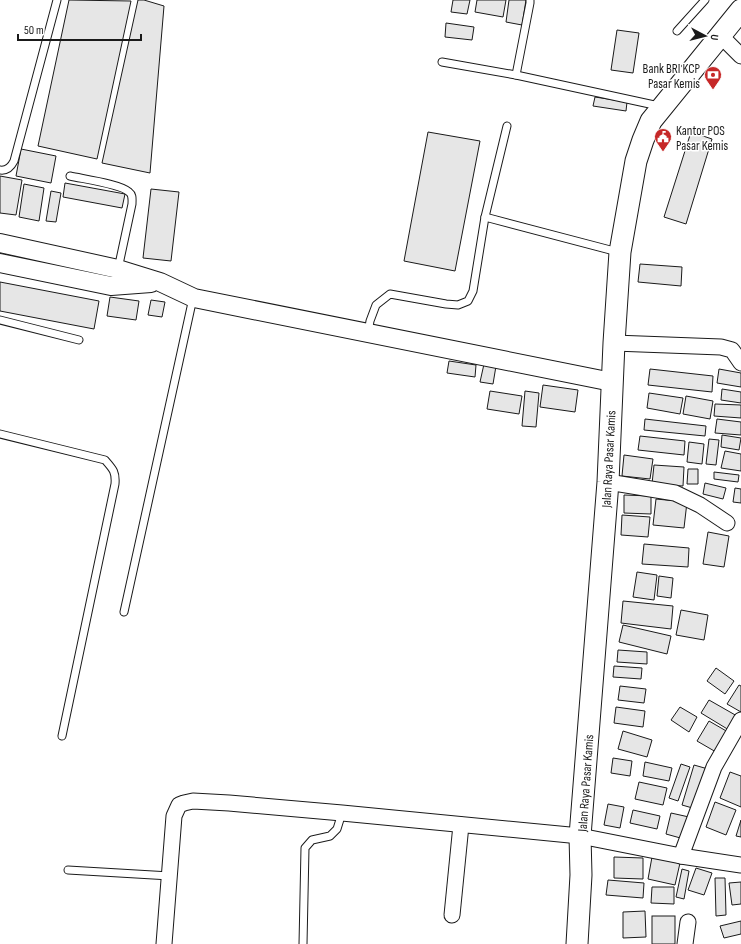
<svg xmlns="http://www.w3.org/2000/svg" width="741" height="944" font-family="'Sofia Sans Condensed',sans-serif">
	<rect width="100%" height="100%" fill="#fff"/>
	<!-- building -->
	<g fill="#e6e6e6" stroke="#1a1a1a">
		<path d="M69 0 131 1 97 159 38 146Z"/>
		<path d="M138 0H144L164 6 150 173 102 163Z"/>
		<path d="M453 0H470L467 14 451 12Z"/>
		<path d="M477 0H506L503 17 475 12Z"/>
		<path d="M509 0H526L522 25 506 22Z"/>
		<path d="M446 23 474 27 472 40 445 37Z"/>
		<path d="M617 30 639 33 633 73 611 70Z"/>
		<path d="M595 97 627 102 626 111 593 106Z"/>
		<path d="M428 132 480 141 455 271 404 261Z"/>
		<path d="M691 132 712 139 686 224 664 217Z"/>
		<path d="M21 149 56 156 51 183 16 176Z"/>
		<path d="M0 176 22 180 16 215 0 213Z"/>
		<path d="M65 183 125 194 122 208 63 197Z"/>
		<path d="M24 184 44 188 39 221 19 217Z"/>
		<path d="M151 189 179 192 171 261 143 258Z"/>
		<path d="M51 191 61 193 56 222 46 221Z"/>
		<path d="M640 264 682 267 681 286 638 282Z"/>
		<path d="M0 282 99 301 94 329 0 311Z"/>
		<path d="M110 297 139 301 136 320 107 316Z"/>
		<path d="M151 300 165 302 162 317 148 315Z"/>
		<path d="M449 361 476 365 475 377 447 373Z"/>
		<path d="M484 364 496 366 493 384 480 382Z"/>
		<path d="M650 369 713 376 712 392 648 385Z"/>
		<path d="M719 369 741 373V387L717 383Z"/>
		<path d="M543 385 578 390 575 412 540 407Z"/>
		<path d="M722 389 741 392V403L721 400Z"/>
		<path d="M490 391 522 396 519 414 487 409Z"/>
		<path d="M525 391 539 393 536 427 522 426Z"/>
		<path d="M649 393 683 398 680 414 647 408Z"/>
		<path d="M686 396 713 401 710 419 683 414Z"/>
		<path d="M715 404 741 405V418L714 416Z"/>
		<path d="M645 419 706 426 705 436 644 430Z"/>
		<path d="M717 419 741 422V435L715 433Z"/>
		<path d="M722 435 741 438 739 450 721 447Z"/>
		<path d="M640 436 685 441 684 455 638 450Z"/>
		<path d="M709 439 719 440 716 465 706 464Z"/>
		<path d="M689 442 704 444 702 464 687 462Z"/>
		<path d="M725 451 741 454V471L721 468Z"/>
		<path d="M624 455 653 459 650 479 622 476Z"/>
		<path d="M654 465 684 467 683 486 652 484Z"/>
		<path d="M688 469H698V484H687Z"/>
		<path d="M714 472 739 475 738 482 714 479Z"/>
		<path d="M705 483 726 488 723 499 703 494Z"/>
		<path d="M735 488 741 489V503L733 502Z"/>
		<path d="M624 495 651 496V514L624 513Z"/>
		<path d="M656 499 687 502 684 528 653 525Z"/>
		<path d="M622 515 650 517 648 537 621 535Z"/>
		<path d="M708 532 729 536 724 567 703 564Z"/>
		<path d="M644 544 689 548 688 567 642 564Z"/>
		<path d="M637 572 657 575 654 600 633 597Z"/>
		<path d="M659 576 673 578 671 598 657 596Z"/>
		<path d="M623 601 673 606 671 629 621 623Z"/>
		<path d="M681 610 708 615 704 640 676 635Z"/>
		<path d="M623 625 671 636 667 654 619 642Z"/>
		<path d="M618 650 647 652V664L617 662Z"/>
		<path d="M614 666 642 668 641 679 613 677Z"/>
		<path d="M716 668 734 681 725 694 707 681Z"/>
		<path d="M739 685 741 686V712L727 704Z"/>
		<path d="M620 686 646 689 644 703 618 700Z"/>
		<path d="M709 700 737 716 729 730 701 713Z"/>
		<path d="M616 707 645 711 643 727 614 723Z"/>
		<path d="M680 707 697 717 689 732 671 720Z"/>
		<path d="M709 721 728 732 716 752 697 741Z"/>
		<path d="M623 731 652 740 647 757 618 749Z"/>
		<path d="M613 758 632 761 630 776 611 773Z"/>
		<path d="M645 762 672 768 669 781 643 776Z"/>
		<path d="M681 764 690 767 678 801 669 798Z"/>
		<path d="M694 765 708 769 696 809 682 805Z"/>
		<path d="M730 772 741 776V807L720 798Z"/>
		<path d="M639 782 667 788 663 805 635 799Z"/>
		<path d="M715 802 736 810 726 835 706 827Z"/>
		<path d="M608 804 624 807 620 828 604 825Z"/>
		<path d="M633 810 660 816 657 829 630 823Z"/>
		<path d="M671 813 689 817 684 839 666 834Z"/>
		<path d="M741 820V837L736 836Z"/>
		<path d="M614 857 643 858V879L614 878Z"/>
		<path d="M652 857 680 863 675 885 648 879Z"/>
		<path d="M696 868 712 873 704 895 688 890Z"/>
		<path d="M682 869 689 871 684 899 676 897Z"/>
		<path d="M715 878H725L726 915 716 916Z"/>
		<path d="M608 880 644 883 643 898 606 895Z"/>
		<path d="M741 882V904L732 905 729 883Z"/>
		<path d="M652 887H674V904L651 903Z"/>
		<path d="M645 911 646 937 623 938V912Z"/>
		<rect x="652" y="916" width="23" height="28"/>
		<path d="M741 921V934L724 938 720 926Z"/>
	</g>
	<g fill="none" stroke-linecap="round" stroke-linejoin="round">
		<defs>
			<g id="service">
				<path d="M677 31 705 0"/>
				<path d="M442 62 516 75 659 106"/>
				<path d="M516 75 530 3V0"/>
				<path d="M0 170C7 171 11 167 14 161L57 0"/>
				<path d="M70 176C83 179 121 184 129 192 133 195 132 199 132 204L118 269"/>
				<path d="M485 217 618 252"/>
				<path d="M0 320 79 340"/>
				<path d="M368 333 370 321 376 305 390 294 446 304 458 305 468 301 473 291 485 217 507 126"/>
				<path d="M0 434 105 460C113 469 116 472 115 484L62 736"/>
				<path d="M124 612 193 298"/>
				<path d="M68 870 170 876"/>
				<path d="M303 944 305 848 312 840 330 836 337 829 342 813"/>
			</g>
			<g id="minor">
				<path d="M721 36 741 56"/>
				<path d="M614 343 721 347 732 350 741 363"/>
				<path d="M608 482 675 493 700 505 727 523"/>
				<path d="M681 856 714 767 741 720"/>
				<path d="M452 915 461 825"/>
				<path d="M164 944 174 816 179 805 184 803 193 801 229 803 342 813 580 836 681 856 741 865"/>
				<path d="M685 944 688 922"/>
			</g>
			<g id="tertiary">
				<path d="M0 243 118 269 160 282 194 298 612 382"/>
				<path d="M0 263 111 286 151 283"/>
			</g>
			<path id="secondary" d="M577 944 581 875 580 836 608 482 614 343 620 252 636 161 643 140 651 121 741 10"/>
		</defs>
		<!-- service casing -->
		<use href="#service" stroke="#1a1a1a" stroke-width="9"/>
		<!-- minor casing -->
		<use href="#minor" stroke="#1a1a1a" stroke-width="17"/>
		<!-- tertiary casing -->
		<use href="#tertiary" stroke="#1a1a1a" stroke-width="20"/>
		<!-- secondary casing -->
		<use href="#secondary" stroke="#1a1a1a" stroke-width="23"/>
		<!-- service -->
		<use href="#service" stroke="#fff" stroke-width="7"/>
		<!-- minor -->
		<use href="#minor" stroke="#fff" stroke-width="15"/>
		<!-- tertiary -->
		<use href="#tertiary" stroke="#fff" stroke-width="18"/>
		<!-- secondary -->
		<use href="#secondary" stroke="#fff" stroke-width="21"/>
	</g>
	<!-- icons -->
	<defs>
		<symbol id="bank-pin" viewBox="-11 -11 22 30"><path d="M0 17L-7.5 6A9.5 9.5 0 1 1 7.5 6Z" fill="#c62828" stroke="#fff"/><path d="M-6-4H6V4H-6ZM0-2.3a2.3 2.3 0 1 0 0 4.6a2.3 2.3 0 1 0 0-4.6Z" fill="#fff"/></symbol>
		<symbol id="civic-pin" viewBox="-11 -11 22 30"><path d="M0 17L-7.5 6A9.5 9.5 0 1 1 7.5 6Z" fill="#c62828" stroke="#fff"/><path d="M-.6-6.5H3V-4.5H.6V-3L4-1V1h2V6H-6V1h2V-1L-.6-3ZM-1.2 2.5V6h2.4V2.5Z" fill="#fff"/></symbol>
	</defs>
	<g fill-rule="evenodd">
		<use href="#bank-pin" x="703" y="65" width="20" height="27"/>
		<use href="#civic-pin" x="653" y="127" width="20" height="27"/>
	</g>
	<g text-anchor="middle" stroke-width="3" stroke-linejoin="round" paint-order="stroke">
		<!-- poi labels -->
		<g font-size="13" fill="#1a1a1a" stroke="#fff" text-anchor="end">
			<text x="700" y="73">Bank BRI KCP<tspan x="700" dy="15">Pasar Kemis</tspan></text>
			<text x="676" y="135" text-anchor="start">Kantor POS<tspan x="676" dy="15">Pasar Kemis</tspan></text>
		</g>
		<!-- street labels -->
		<g font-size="13" fill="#1a1a1a" stroke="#fff">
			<text transform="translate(608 459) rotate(-87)" y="5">Jalan Raya Pasar Kamis</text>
			<text transform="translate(585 783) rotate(-86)" y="5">Jalan Raya Pasar Kamis</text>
		</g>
	</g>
	<!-- north arrow -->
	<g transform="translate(705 36) rotate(97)" stroke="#ffffff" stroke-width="3" paint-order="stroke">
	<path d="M0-3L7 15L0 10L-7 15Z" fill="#1a1a1a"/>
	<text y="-6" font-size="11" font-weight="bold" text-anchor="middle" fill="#1a1a1a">U</text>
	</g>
	<!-- scale -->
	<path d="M18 34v6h123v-6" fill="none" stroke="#1a1a1a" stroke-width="2"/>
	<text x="24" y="34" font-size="12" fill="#1a1a1a" stroke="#ffffff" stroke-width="3" paint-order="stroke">50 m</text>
</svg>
